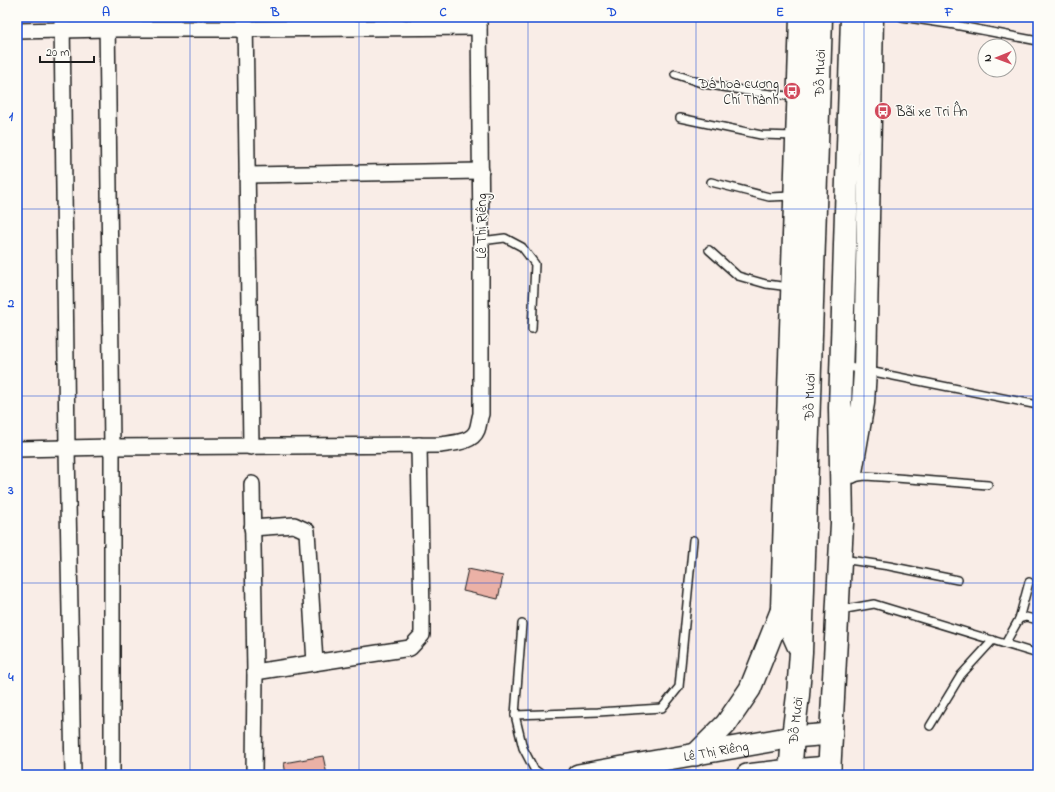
<svg xmlns="http://www.w3.org/2000/svg" width="1055" height="792" font-family="'Indie Flower',sans-serif">
	<rect width="100%" height="100%" fill="#f9ede7"/>
	<filter id="ink" filterUnits="userSpaceOnUse"><feTurbulence type="fractalNoise" baseFrequency=".025" numOctaves="2"/><feDisplacementMap in="SourceGraphic" scale="8" xChannelSelector="R" yChannelSelector="G"/><feConvolveMatrix kernelMatrix="1 2 1 2 8 2 1 2 1" color-interpolation-filters="sRGB"/></filter>
	<g filter="url(#ink)">
		<!-- building -->
		<g fill="#ebb1a6" stroke="#1c1c1c">
			<path d="M468 569 503 576 498 599 463 591Z"/>
			<path d="M323 756 327 775H286L284 763Z"/>
		</g>
		<g fill="none" stroke-linecap="round" stroke-linejoin="round">
			<defs>
				<g id="lane">
					<path d="M902 17 955 25 1038 41"/>
					<path d="M675 74 704 84 754 92 796 97"/>
					<path d="M680 118 761 135 795 136"/>
					<path d="M711 182 769 197 793 196"/>
					<path d="M481 241 505 238 522 247 535 264 532 329"/>
					<path d="M709 250 738 276 766 284 790 287"/>
					<path d="M844 366 1038 405"/>
					<path d="M852 478 865 476 896 478 988 485"/>
					<path d="M842 559 889 566 958 580"/>
					<path d="M840 610 874 604 1038 654"/>
					<path d="M1019 619 1026 617 1038 620"/>
					<path d="M522 624 515 715 523 748 534 769 542 775"/>
					<path d="M1005 644 1019 619 1029 582"/>
					<path d="M515 715 598 712 662 708 679 687 693 540"/>
					<path d="M930 726 961 675 993 640"/>
				</g>
				<g id="street">
					<path d="M62 17 67 448 73 775"/>
					<path d="M107 17 112 447V775"/>
					<path d="M245 17 251 447"/>
					<path d="M17 31 107 29H245L479 27"/>
					<path d="M247 175 481 171"/>
					<path d="M17 449 112 447 440 445C452 443 472 443 477 430 479 425 479 419 481 414V241L479 17"/>
					<path d="M252 484 255 672 254 775"/>
					<path d="M252 528 294 525 307 531 315 663"/>
					<path d="M255 672 410 648 422 635V617L419 445"/>
				</g>
				<g id="secondary">
					<path d="M695 755 726 724 750 689 782 609"/>
					<path id="s1" d="M578 775 793 737 831 734"/>
					<path d="M747 775 790 770 830 767"/>
				</g>
				<g id="highway">
					<path d="M851 472 863 403 865 370 872 17"/>
					<path d="M798 645 782 609 801 17"/>
					<path id="s2" d="M790 775 793 737 798 695 801 652 821 17"/>
					<path d="M829 775 842 523 840 408 852 17"/>
				</g>
			</defs>
			<!-- lane casing -->
			<use href="#lane" stroke="#1c1c1c" stroke-width="10"/>
			<!-- street casing -->
			<use href="#street" stroke="#1c1c1c" stroke-width="18"/>
			<!-- secondary casing -->
			<use href="#secondary" stroke="#1c1c1c" stroke-width="24"/>
			<!-- highway casing -->
			<use href="#highway" stroke="#1c1c1c" stroke-width="25"/>
			<!-- lane -->
			<use href="#lane" stroke="#fdfcf7" stroke-width="7"/>
			<!-- street -->
			<use href="#street" stroke="#fdfcf7" stroke-width="15"/>
			<!-- secondary -->
			<use href="#secondary" stroke="#fdfcf7" stroke-width="21"/>
			<!-- highway -->
			<use href="#highway" stroke="#fdfcf7" stroke-width="22"/>
		</g>
	</g>
	<!-- grid -->
	<path fill="none" stroke="#1d4ed8" stroke-width="1" stroke-opacity="0.55" d="M190 17V775M359 17V775M528 17V775M696 17V775M864 17V775M17 209H1038M17 396H1038M17 583H1038"/>
	<!-- icons -->
	<defs>
		<symbol id="bus-disc" viewBox="-11 -11 22 22"><circle r="9.5" fill="#d1495b" stroke="#fdfcf7"/><path d="M-5-6H5V4H4V6H2V4H-2V6H-4V4H-5ZM-3.5-4V0h7V-4ZM-3.5 1.2v1.5H-2V1.2ZM2 1.2v1.5H3.5V1.2Z" fill="#fff"/></symbol>
	</defs>
	<g fill-rule="evenodd">
		<use href="#bus-disc" x="782" y="81" width="20" height="20"/>
		<use href="#bus-disc" x="873" y="101" width="20" height="20"/>
	</g>
	<g text-anchor="middle" stroke-width="3" stroke-linejoin="round" paint-order="stroke">
		<!-- street labels -->
		<g font-size="14" fill="#1c1c1c" stroke="#fdfcf7">
			<text dy="5" stroke="none"><textPath href="#s2" startOffset="703">Đỗ Mười</textPath></text>
			<text transform="translate(481 226) rotate(-90)" y="5">Lê Thị Riêng</text>
			<text dy="5" stroke="none"><textPath href="#s2" startOffset="379">Đỗ Mười</textPath></text>
			<text dy="5" stroke="none"><textPath href="#s2" startOffset="55">Đỗ Mười</textPath></text>
			<text dy="5" stroke="none"><textPath href="#s1" startOffset="140">Lê Thị Riêng</textPath></text>
		</g>
		<!-- poi labels -->
		<g font-size="14" fill="#1c1c1c" stroke="#fdfcf7" text-anchor="end">
			<text x="779" y="88">Đá hoa cương<tspan x="779" dy="16">Chí Thành</tspan></text>
			<text x="896" y="116" text-anchor="start">Bãi xe Tri Ân</text>
		</g>
	</g>
	<!-- margin -->
	<rect width="1055" height="792" fill="none" stroke="#fdfcf7" stroke-width="44"/>
	<!-- north arrow -->
	<g transform="translate(997 58) rotate(269)"><circle r="19" fill="#fdfcf7" stroke="#a3a29f"/>
	<path d="M0-3L7 15L0 10L-7 15Z" fill="#d1495b"/>
	<text y="-6" font-size="11" font-weight="bold" text-anchor="middle" fill="#1c1c1c">N</text>
	</g>
	<!-- scale -->
	<path d="M40 56v6h54v-6" fill="none" stroke="#1c1c1c" stroke-width="2"/>
	<text x="46" y="56" font-size="12" fill="#1c1c1c" stroke="#fdfcf7" stroke-width="3" paint-order="stroke">20 m</text>
	<rect x="22" y="22" width="1011" height="748" fill="none" stroke="#1d4ed8" stroke-width="1.5"/>
	<g font-size="13" text-anchor="middle" font-weight="bold" fill="#1d4ed8">
		<text x="106" y="16">A</text>
		<text x="275" y="16">B</text>
		<text x="443" y="16">C</text>
		<text x="612" y="16">D</text>
		<text x="780" y="16">E</text>
		<text x="949" y="16">F</text>
		<text x="11" y="120">1</text>
		<text x="11" y="307">2</text>
		<text x="11" y="494">3</text>
		<text x="11" y="681">4</text>
	</g>
</svg>
